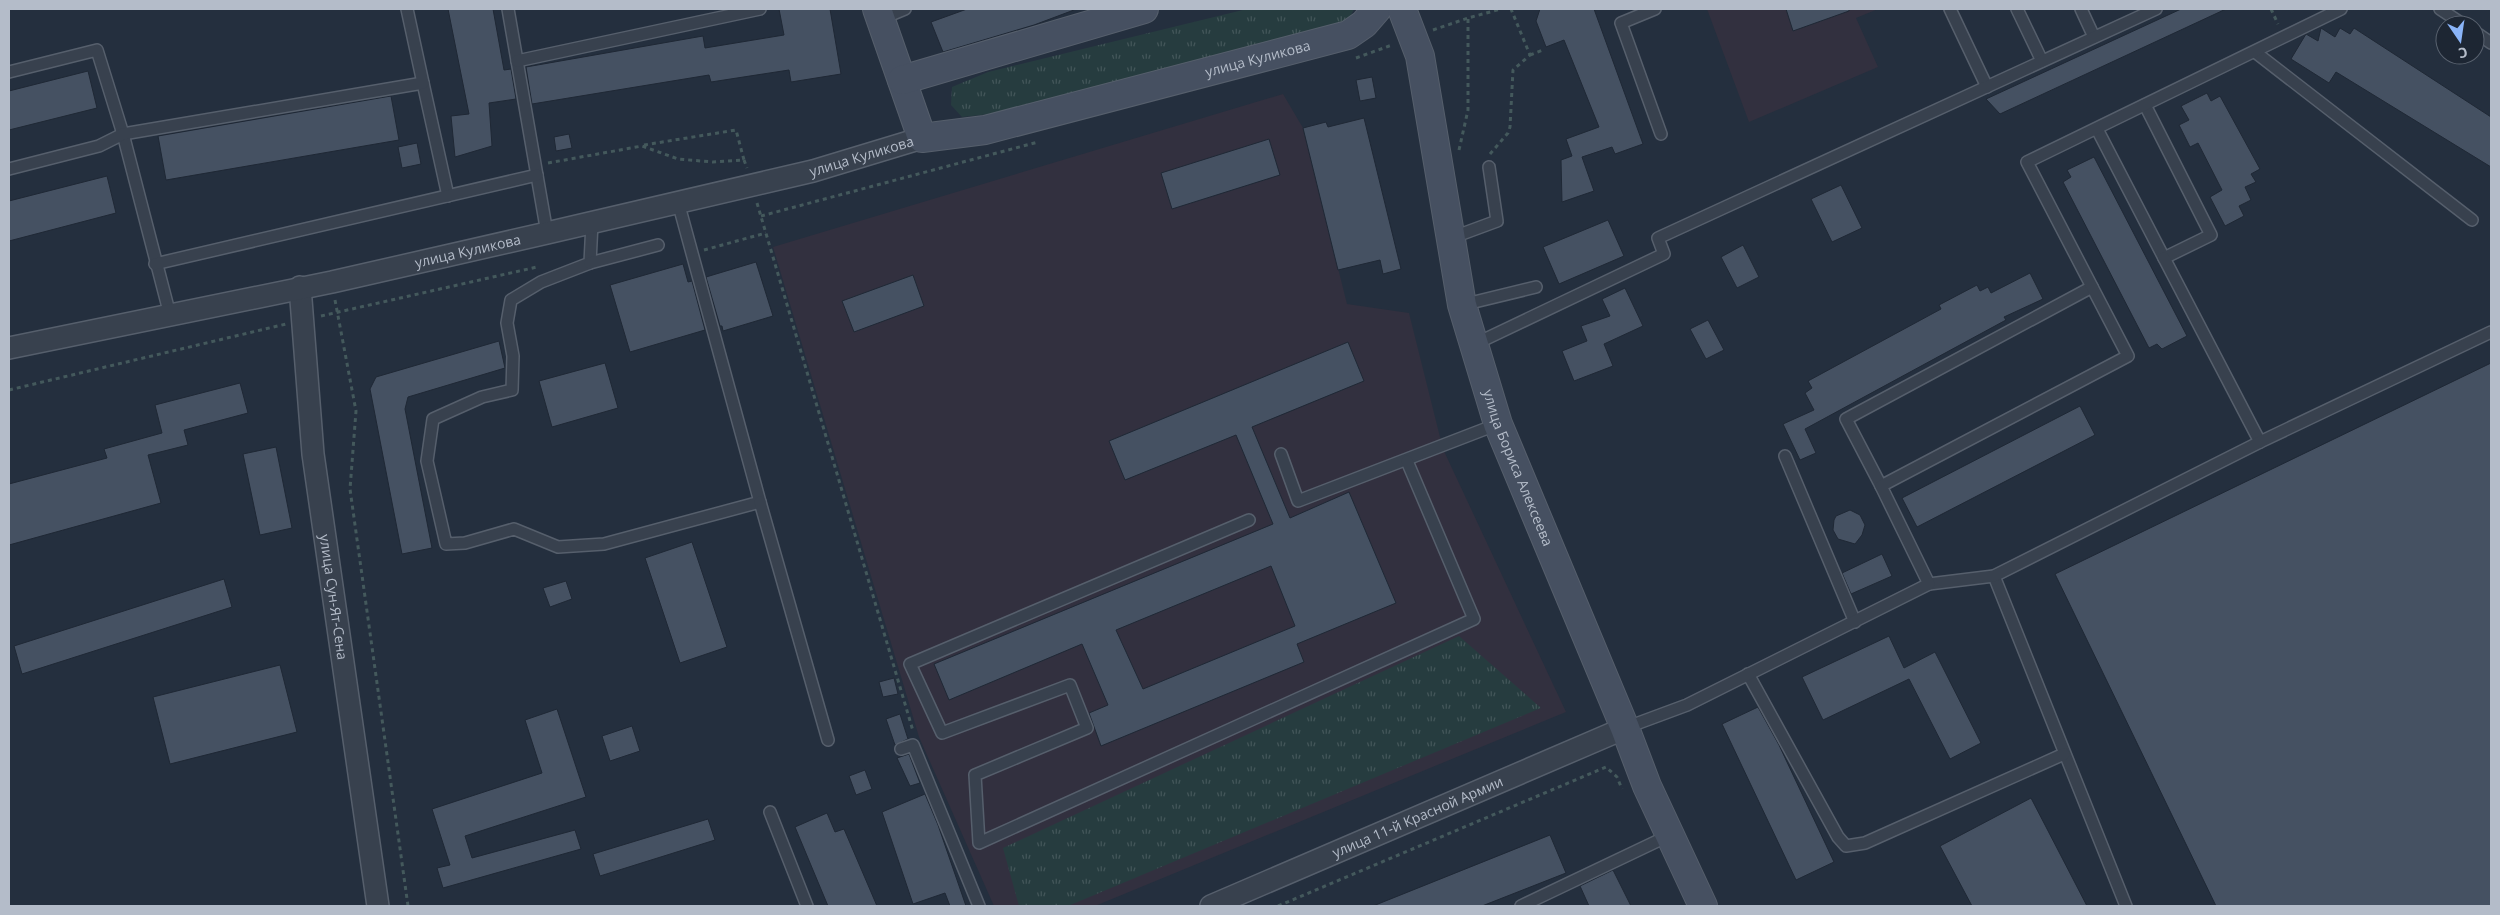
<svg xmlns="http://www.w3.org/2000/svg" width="2500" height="915" font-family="'Open Sans',sans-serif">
	<defs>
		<pattern id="park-tufts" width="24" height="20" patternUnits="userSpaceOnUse" patternTransform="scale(1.25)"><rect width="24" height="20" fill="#263c3f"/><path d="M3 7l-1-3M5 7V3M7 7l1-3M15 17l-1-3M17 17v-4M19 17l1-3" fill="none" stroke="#435659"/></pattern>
	</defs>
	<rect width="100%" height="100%" fill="#242f3e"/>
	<!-- medical -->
	<g fill="#32303f">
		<path d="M1707 9H1878L1856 18 1878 67 1749 122Z"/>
		<path d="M1283 94 1303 128 1347 304 1409 313 1443 449 1566 712 1095 906H994L919 737 773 247Z"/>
	</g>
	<!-- park -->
	<g fill="url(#park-tufts)">
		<path d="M1247 9H1354L1349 19 1330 30 999 113 962 117 951 105 952 87 988 72Z"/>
		<path d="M1459 636 1541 708 1068 906H1019L1003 848Z"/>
	</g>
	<!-- building -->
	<g fill="#455162" stroke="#1f2835" fill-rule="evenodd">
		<path d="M448 9H493L504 70 511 69 516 99 489 103 492 146 455 157 451 116 469 114Z"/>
		<path d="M779 9H830L841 74 791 82 789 70 711 82 709 75 532 104 526 67 703 36 705 48 784 35Z"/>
		<path d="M967 9H1073L1074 10 1034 25 943 52 931 22Z"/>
		<path d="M1540 9H1594L1643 144 1615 154 1612 147 1582 157 1594 191 1562 202 1561 160 1572 156 1566 139 1599 127 1564 40 1546 47 1536 21Z"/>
		<path d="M1786 9H1849V11L1793 31Z"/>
		<path d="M2181 9H2226L2000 114 1986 99Z"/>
		<path d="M2321 28 2335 37 2340 28 2350 34 2354 28 2491 117V167L2336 72 2329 83 2291 59 2306 34 2318 41Z"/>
		<path d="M88 71 97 108 9 130V91Z"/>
		<path d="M1372 77 1376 98 1360 101 1356 80Z"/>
		<path d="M2207 93 2211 101 2220 96 2260 169 2251 174 2256 182 2245 187 2251 200 2239 206 2244 216 2225 226 2210 197 2222 190 2198 143 2190 147 2179 125 2189 120 2181 106Z"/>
		<path d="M391 96 399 140 166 180 158 136Z"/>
		<path d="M1364 118 1401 269 1383 274 1380 260 1338 270 1303 128 1326 122 1328 127Z"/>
		<path d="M569 134 572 148 556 151 554 137Z"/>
		<path d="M1269 139 1280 175 1172 209 1161 173Z"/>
		<path d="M417 143 421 164 402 168 398 147Z"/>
		<path d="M2094 157 2187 336 2162 349 2157 344 2149 348 2063 182 2071 177 2067 170Z"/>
		<path d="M107 176 116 213 9 241V201Z"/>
		<path d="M1841 185 1862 228 1832 242 1811 199Z"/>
		<path d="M1608 220 1624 256 1559 284 1543 247Z"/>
		<path d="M1743 245 1759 277 1737 288 1721 257Z"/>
		<path d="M756 262 773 316 723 331 722 326H720L706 277Z"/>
		<path d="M683 264 688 282 692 281 705 330 630 352 610 285Z"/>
		<path d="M2030 273 2043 299 2004 317 2006 320 1805 429 1816 453 1800 460 1783 424 1814 410 1805 393 1812 388 1808 381 1941 309 1939 305 1977 285 1980 291 1988 287 1991 293Z"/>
		<path d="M913 275 924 306 854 332 842 301Z"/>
		<path d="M1625 288 1643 326 1604 344 1613 366 1574 381 1562 351 1587 341 1581 326 1610 316 1602 299Z"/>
		<path d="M1708 320 1724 350 1706 359 1690 329Z"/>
		<path d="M499 341 505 368 408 397 405 409 432 548 402 554 370 389 376 377Z"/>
		<path d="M1348 342 1364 381 1252 427 1290 518 1349 492 1396 603 1297 644 1304 662 1101 746 1089 713 1108 705 1082 644 949 700 934 664 1273 524 1236 435 1125 480 1109 441ZM1271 566 1295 626 1143 689 1116 630Z"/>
		<path d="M605 363 618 408 552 427 539 381Z"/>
		<path d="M2491 363V906H2216L2055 574Z"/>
		<path d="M240 383 248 413 184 430 188 445 148 455 161 503 9 545V484L107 458 104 449 162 433 155 405Z"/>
		<path d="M2080 406 2095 435 1917 527 1902 498Z"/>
		<path d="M276 447 292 528 260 535 243 454Z"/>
		<path d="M1850 510 1860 515 1865 525 1862 535 1855 544 1838 539 1833 530 1834 520 1836 516Z"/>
		<path d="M692 542 727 647 680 663 645 558Z"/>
		<path d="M1882 554 1892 576 1851 594 1842 573Z"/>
		<path d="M224 579 232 607 22 674 14 646Z"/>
		<path d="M566 581 572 599 550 607 543 588Z"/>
		<path d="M1889 636 1904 668 1935 652 1981 743 1950 759 1909 679 1823 720 1802 677Z"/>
		<path d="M280 665 297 732 170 764 153 697Z"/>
		<path d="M894 678 898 694 883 697 879 682Z"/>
		<path d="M1758 707 1779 745 1834 862 1796 880 1722 724Z"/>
		<path d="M557 709 586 797 465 836 472 858 575 830 581 849 443 888 437 868 450 865 432 809 542 773 525 720Z"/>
		<path d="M900 714 908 739 895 745 886 719Z"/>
		<path d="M632 726 640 751 610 761 602 736Z"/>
		<path d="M909 754 920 783 910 786 897 758Z"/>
		<path d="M865 770 872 789 856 795 849 776Z"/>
		<path d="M925 794 938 825 966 906H950L945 893 913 904 882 812Z"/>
		<path d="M2031 798 2087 906H1972L1940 846Z"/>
		<path d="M827 813 835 832 844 829 877 906H828L795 827Z"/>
		<path d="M708 819 715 840 600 876 593 854Z"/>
		<path d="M1550 835 1566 873 1482 906H1373Z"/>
		<path d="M1613 870 1631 906H1589L1580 886Z"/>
	</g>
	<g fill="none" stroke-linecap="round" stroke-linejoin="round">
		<defs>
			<g id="lane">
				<path d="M508 9 547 233"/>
				<path d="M1655 9 1621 23 1661 134"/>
				<path d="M1950 9 1987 87"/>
				<path d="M2017 9 2042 61"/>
				<path d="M2081 9 2094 37"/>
				<path d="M2440 9 2464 25"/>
				<path d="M881 19 905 9"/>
				<path d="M2475 32 2491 43"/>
				<path d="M2255 52 2472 220"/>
				<path d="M517 61 760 9"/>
				<path d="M9 72 97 50 123 134 170 315"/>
				<path d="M423 83 448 196"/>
				<path d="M2097 129 2164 258 2211 235 2145 105"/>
				<path d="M9 169 99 146 123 134 423 83 407 9"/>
				<path d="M592 223 590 263 541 282 511 300 507 323 513 356 512 390 482 397 433 419 427 461 446 544 465 543 514 529 558 547 604 544 760 502 678 202"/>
				<path d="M1451 238 1497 221 1489 167"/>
				<path d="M2164 258 2260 442"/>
				<path d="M590 263 658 245"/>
				<path d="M155 264 537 175"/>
				<path d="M1462 305 1536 287"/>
				<path d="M1473 345 1664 254 1658 238 2156 9"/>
				<path d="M1281 454 1298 501 1498 424"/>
				<path d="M1785 456 1855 622"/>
				<path d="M1881 486 1846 419 2092 287"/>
				<path d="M760 502 828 740"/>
				<path d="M1249 520 910 664 942 733 1070 685 1087 728 975 775 979 843 1474 619 1407 461"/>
				<path d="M1994 576 2126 906"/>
				<path d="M1929 584 1994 576 2260 442 2491 332"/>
				<path d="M1748 674 1838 837 1846 846 1865 843 2064 754"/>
				<path d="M1625 728 1687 705 1929 584 1881 486 2128 356 2027 162 2341 9"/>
				<path d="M901 749 913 745 979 906"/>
				<path d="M770 812 807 906"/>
				<path d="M1521 906 1670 835"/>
			</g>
			<g id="street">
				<path id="s1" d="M300 287 313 454 378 906"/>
				<path id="s2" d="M9 348 332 282 547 233 813 171 922 138"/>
				<path id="s3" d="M1211 906 1625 728"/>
			</g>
			<g id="secondary">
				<path id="s4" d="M877 9 922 138 985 130 1348 35 1364 24 1377 9"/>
				<path id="s5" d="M1402 9 1420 56 1462 305 1498 424 1625 728 1647 786 1703 906"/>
				<path d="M902 80 1144 9"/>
			</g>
		</defs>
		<!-- lane casing -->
		<use href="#lane" stroke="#565f6c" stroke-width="14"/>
		<!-- street casing -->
		<use href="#street" stroke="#565f6c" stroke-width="24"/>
		<!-- secondary casing -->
		<use href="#secondary" stroke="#565f6c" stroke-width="30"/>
		<!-- path -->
		<g stroke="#44595c" stroke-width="3" stroke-dasharray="4 4" stroke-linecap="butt">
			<path d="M2271 9 2278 24"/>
			<path d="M1433 30 1468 18"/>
			<path d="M1530 55 1543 50"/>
			<path d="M1356 58 1392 45"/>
			<path d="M644 145 736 130 744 160"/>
			<path d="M1459 150 1468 110V18L1501 9"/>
			<path d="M1490 154 1508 133 1510 127 1513 70 1530 55 1511 9"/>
			<path d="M548 163 642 146 678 159 713 162 744 160 747 168"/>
			<path d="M757 203 913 731"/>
			<path d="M761 216 1038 142"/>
			<path d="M704 250 766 233"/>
			<path d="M335 300 356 411 350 489 408 906"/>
			<path d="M321 316 537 267"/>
			<path d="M9 390 286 324"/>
			<path d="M1278 906 1606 767 1617 777 1622 789"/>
		</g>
		<!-- lane -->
		<use href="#lane" stroke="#38414e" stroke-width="11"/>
		<!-- street -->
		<use href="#street" stroke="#38414e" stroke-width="21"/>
		<!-- secondary -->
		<use href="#secondary" stroke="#465061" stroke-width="28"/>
	</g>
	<g text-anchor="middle" stroke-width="5" stroke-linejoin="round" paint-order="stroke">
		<!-- street labels -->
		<g font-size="14" fill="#b4bcc9" stroke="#1d2633">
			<text dy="5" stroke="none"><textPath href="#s4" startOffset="482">улица Куликова</textPath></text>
			<text dy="5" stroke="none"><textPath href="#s2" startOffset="874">улица Куликова</textPath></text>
			<text dy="5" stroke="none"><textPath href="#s2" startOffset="469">улица Куликова</textPath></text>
			<text dy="5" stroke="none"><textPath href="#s5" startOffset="475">улица Бориса Алексеева</textPath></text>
			<text dy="5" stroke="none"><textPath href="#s1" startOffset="312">улица Сун-Ят-Сена</textPath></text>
			<text dy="5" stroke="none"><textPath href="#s3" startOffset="225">улица 11-й Красной Армии</textPath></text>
		</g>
	</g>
	<!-- border -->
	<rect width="2500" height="915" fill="none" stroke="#b4bcc9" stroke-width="20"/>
	<!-- north arrow -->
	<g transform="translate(2460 40) rotate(167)"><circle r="24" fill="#1d2633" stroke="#59626f"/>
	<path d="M0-4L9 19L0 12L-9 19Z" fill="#8ab4f8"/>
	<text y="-8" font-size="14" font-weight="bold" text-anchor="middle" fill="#b4bcc9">С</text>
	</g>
</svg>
